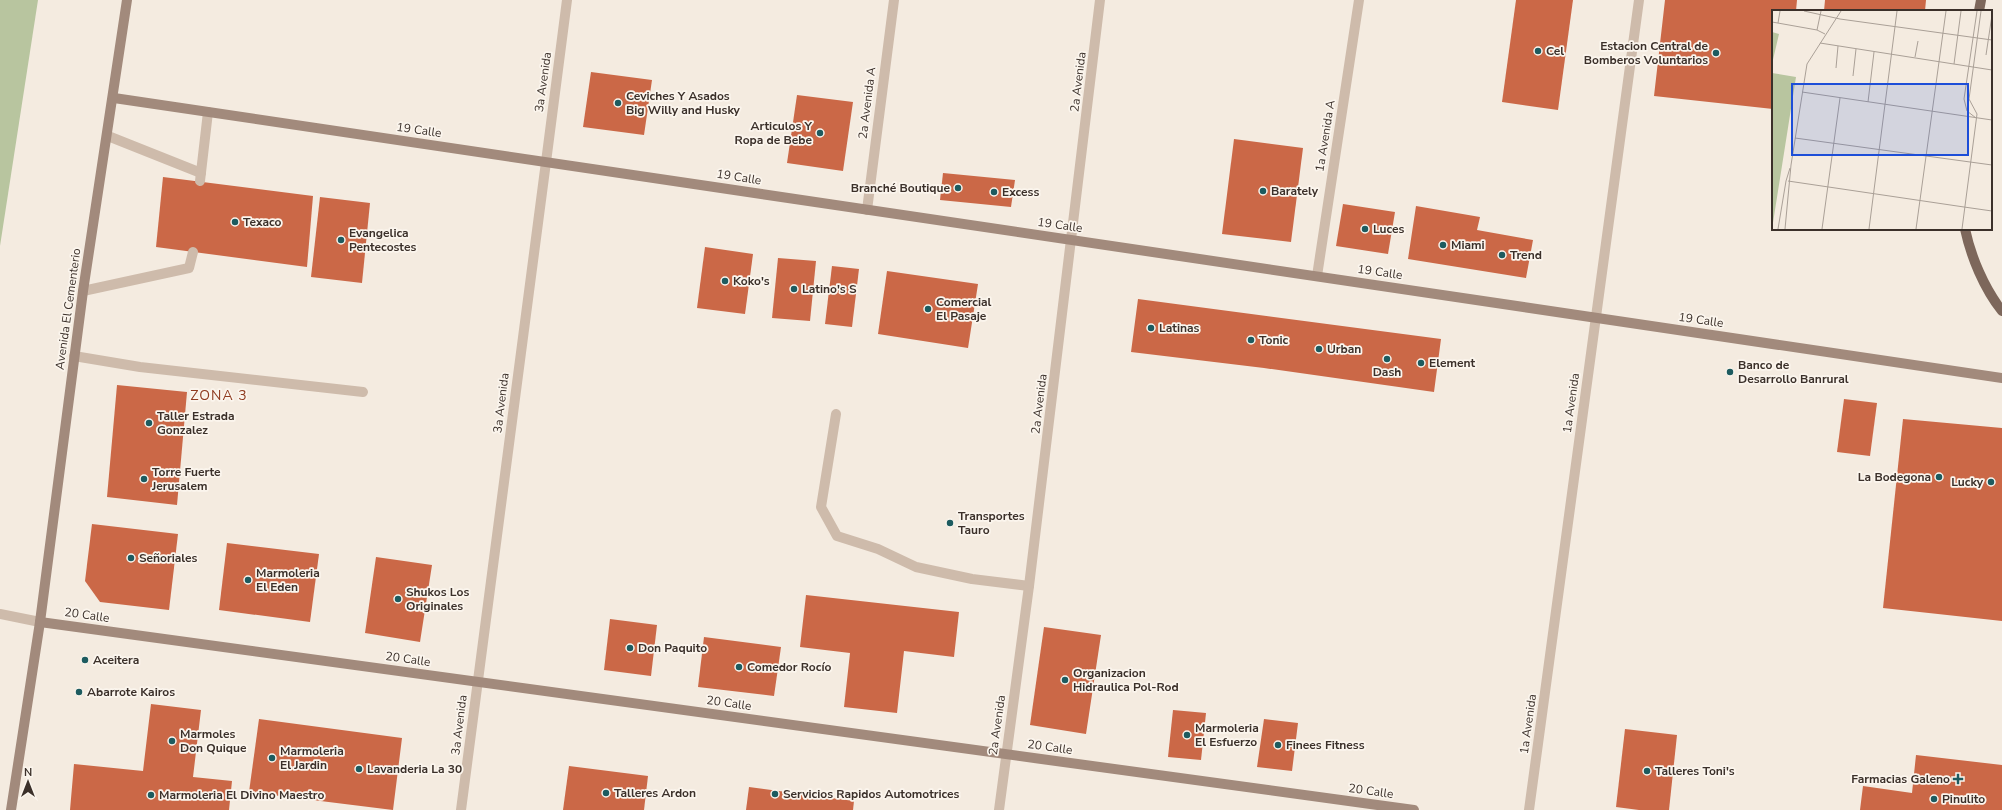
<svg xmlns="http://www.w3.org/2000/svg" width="2002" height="810" font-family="'Nunito Sans',sans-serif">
	<rect width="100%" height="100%" fill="#f4ebe0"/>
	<!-- green -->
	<path fill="#b8c59f" d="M0 0H38L0 246Z"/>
	<!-- building -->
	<g fill="#cb6847">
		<path d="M1516 0H1573L1558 110 1502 102Z"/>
		<path d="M1665 0H1797L1796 11H1773V109L1654 96Z"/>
		<path d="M1825 0H1926L1925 11H1824Z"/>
		<path d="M591 72 652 80 644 135 583 127Z"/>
		<path d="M797 95 853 102 843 171 787 163Z"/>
		<path d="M1234 139 1303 148 1291 242 1222 234Z"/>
		<path d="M943 173 1015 180 1011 207 940 200Z"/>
		<path d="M163 177 313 196 307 267 156 247Z"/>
		<path d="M320 197 370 203 362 283 311 277Z"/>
		<path d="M1343 204 1395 212 1388 254 1336 246Z"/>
		<path d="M1416 206 1480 217 1477 230 1533 240 1526 278 1408 259Z"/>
		<path d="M705 247 753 254 745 314 697 308Z"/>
		<path d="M778 258 816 261 810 321 772 318Z"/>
		<path d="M832 266 859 269 852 327 825 324Z"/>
		<path d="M887 271 978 284 968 348 878 334Z"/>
		<path d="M1138 299 1441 339 1434 392 1264 368 1131 352Z"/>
		<path d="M117 385 187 392 177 505 107 497Z"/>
		<path d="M1844 399 1877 403 1870 456 1837 452Z"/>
		<path d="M1903 419 2002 428V621L1883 608Z"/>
		<path d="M92 524 178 534 169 610 100 602 85 581Z"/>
		<path d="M227 543 319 554 310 622 219 610Z"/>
		<path d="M376 557 432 565 420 642 365 633Z"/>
		<path d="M806 595 959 612 954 657 904 651 897 713 844 707 850 653 800 647Z"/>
		<path d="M610 619 657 625 651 676 604 670Z"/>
		<path d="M1044 627 1101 635 1086 734 1030 725Z"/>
		<path d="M704 637 781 647 774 696 698 687Z"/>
		<path d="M151 704 201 710 193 777 232 781 229 810H70L74 764 143 771Z"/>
		<path d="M1173 710 1206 713 1201 760 1168 757Z"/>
		<path d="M259 719 402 738 393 810 249 792Z"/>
		<path d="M1264 719 1298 723 1292 771 1257 767Z"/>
		<path d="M1625 729 1677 735 1669 810H1639L1616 807Z"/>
		<path d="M1916 755 2002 765V810H1860L1863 786 1912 793Z"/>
		<path d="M569 766 648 776 644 810H563Z"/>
		<path d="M749 787 854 801 853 810H746Z"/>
	</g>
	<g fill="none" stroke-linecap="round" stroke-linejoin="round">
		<!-- lane -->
		<g stroke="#cebbab" stroke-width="10">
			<path d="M108 136 201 173"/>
			<path d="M546 162 567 0"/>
			<path d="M200 181 208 112"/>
			<path d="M1317 276 1359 0"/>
			<path d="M83 291 189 268 193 252"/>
			<path d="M74 356 140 367 363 392"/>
			<path d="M836 414 821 507 837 536 878 549 916 567 972 579 1029 586"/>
			<path d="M0 614 40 622"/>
		</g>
		<!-- street -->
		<g stroke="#cebbab" stroke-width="10">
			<path d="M867 210 894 0"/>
			<path d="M461 810 546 162"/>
			<path d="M999 810 1029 586 1100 0"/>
			<path d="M1529 810 1639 0"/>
		</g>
		<!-- secondary -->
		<g stroke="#a28a7c" stroke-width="10">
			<path d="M114 98 2002 378"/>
			<path d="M40 622 1414 810"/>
			<path d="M11 810 40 622 83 291 127 0"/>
		</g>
		<!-- primary -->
		<g stroke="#7d675b" stroke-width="10">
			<path d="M1979 11 1981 0"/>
			<path d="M1965 229C1971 257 1984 288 2002 311"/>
		</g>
	</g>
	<!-- markers -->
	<g fill="#1d5b5f" stroke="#fbf5ed" stroke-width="1.5">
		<circle cx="1538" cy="51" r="4"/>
		<circle cx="1716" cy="53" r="4"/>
		<circle cx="618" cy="103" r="4"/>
		<circle cx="820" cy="133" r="4"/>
		<circle cx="958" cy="188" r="4"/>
		<circle cx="1263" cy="191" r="4"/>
		<circle cx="994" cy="192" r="4"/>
		<circle cx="235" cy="222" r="4"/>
		<circle cx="1365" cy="229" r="4"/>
		<circle cx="341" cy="240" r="4"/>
		<circle cx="1443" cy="245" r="4"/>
		<circle cx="1502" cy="255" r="4"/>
		<circle cx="725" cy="281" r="4"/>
		<circle cx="794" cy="289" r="4"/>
		<circle cx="928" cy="309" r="4"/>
		<circle cx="1151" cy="328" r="4"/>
		<circle cx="1251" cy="340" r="4"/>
		<circle cx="1319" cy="349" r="4"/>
		<circle cx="1387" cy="359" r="4"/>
		<circle cx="1421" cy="363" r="4"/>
		<circle cx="1730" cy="372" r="4"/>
		<circle cx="149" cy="423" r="4"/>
		<circle cx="1939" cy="477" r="4"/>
		<circle cx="144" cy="479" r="4"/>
		<circle cx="1991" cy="482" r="4"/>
		<circle cx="950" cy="523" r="4"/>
		<circle cx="131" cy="558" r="4"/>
		<circle cx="248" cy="580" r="4"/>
		<circle cx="398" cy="599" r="4"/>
		<circle cx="630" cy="648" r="4"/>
		<circle cx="85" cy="660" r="4"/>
		<circle cx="739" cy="667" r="4"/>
		<circle cx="1065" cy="680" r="4"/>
		<circle cx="79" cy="692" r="4"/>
		<circle cx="1187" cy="735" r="4"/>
		<circle cx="172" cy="741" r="4"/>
		<circle cx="1278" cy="745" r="4"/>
		<circle cx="272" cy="758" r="4"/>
		<circle cx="359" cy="769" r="4"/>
		<circle cx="1647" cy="771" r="4"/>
		<path d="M1956 773h4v4h4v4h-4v4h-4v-4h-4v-4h4z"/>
		<circle cx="606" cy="793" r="4"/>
		<circle cx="775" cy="794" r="4"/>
		<circle cx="151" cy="795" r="4"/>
		<circle cx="1934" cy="799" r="4"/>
	</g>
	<g text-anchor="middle" stroke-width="3.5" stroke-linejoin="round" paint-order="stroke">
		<!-- poi labels -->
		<g font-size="12" font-weight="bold" fill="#3b302a" stroke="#fbf5ed" text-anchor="start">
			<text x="1708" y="50" text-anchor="end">Estacion Central de<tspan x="1708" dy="14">Bomberos Voluntarios</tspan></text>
			<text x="1546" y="55">Cel</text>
			<text x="626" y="100">Ceviches Y Asados<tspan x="626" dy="14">Big Willy and Husky</tspan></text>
			<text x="812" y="130" text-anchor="end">Articulos Y<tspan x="812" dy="14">Ropa de Bebe</tspan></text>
			<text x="950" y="192" text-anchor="end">Branché Boutique</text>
			<text x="1271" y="195">Barately</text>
			<text x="1002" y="196">Excess</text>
			<text x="243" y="226">Texaco</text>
			<text x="1373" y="233">Luces</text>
			<text x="349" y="237">Evangelica<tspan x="349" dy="14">Pentecostes</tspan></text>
			<text x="1451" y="249">Miami</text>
			<text x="1510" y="259">Trend</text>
			<text x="733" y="285">Koko's</text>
			<text x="802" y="293">Latino's S</text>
			<text x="936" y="306">Comercial<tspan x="936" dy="14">El Pasaje</tspan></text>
			<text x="1159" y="332">Latinas</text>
			<text x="1259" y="344">Tonic</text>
			<text x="1327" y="353">Urban</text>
			<text x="1429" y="367">Element</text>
			<text x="1738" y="369">Banco de<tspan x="1738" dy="14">Desarrollo Banrural</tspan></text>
			<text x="1387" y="376" text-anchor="middle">Dash</text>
			<text x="157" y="420">Taller Estrada<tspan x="157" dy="14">Gonzalez</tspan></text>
			<text x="152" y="476">Torre Fuerte<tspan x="152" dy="14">Jerusalem</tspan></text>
			<text x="1931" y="481" text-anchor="end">La Bodegona</text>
			<text x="1983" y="486" text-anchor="end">Lucky</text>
			<text x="958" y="520">Transportes<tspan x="958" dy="14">Tauro</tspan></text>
			<text x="139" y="562">Señoriales</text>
			<text x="256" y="577">Marmoleria<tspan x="256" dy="14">El Eden</tspan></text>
			<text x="406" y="596">Shukos Los<tspan x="406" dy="14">Originales</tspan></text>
			<text x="638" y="652">Don Paquito</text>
			<text x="93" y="664">Aceitera</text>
			<text x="747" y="671">Comedor Rocío</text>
			<text x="1073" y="677">Organizacion<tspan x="1073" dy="14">Hidraulica Pol-Rod</tspan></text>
			<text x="87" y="696">Abarrote Kairos</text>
			<text x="1195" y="732">Marmoleria<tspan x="1195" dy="14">El Esfuerzo</tspan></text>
			<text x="180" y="738">Marmoles<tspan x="180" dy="14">Don Quique</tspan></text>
			<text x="1286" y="749">Finees Fitness</text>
			<text x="280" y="755">Marmoleria<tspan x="280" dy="14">El Jardin</tspan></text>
			<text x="367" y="773">Lavanderia La 30</text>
			<text x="1655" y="775">Talleres Toni's</text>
			<text x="1950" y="783" text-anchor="end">Farmacias Galeno</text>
			<text x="614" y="797">Talleres Ardon</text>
			<text x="783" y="798">Servicios Rapidos Automotrices</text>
			<text x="159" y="799">Marmoleria El Divino Maestro</text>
			<text x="1942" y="803">Pinulito</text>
		</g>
		<!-- street labels -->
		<g font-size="12" fill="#3b302a" stroke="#fbf5ed">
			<text transform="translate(543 82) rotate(-82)" y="4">3a Avenida</text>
			<text transform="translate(1078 82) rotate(-83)" y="4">2a Avenida</text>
			<text transform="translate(867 103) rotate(-83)" y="4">2a Avenida A</text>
			<text transform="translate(419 130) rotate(8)" y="4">19 Calle</text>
			<text transform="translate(1325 136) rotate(-81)" y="4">1a Avenida A</text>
			<text transform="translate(739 177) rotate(9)" y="4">19 Calle</text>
			<text transform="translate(1060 225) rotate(8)" y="4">19 Calle</text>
			<text transform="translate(1380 272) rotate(8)" y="4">19 Calle</text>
			<text transform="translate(68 309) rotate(-82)" y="4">Avenida El Cementerio</text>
			<text transform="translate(1701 320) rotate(8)" y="4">19 Calle</text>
			<text transform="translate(501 403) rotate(-83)" y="4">3a Avenida</text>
			<text transform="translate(1571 403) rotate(-82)" y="4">1a Avenida</text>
			<text transform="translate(1039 404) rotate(-83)" y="4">2a Avenida</text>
			<text transform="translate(87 615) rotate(8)" y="4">20 Calle</text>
			<text transform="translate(408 659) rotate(8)" y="4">20 Calle</text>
			<text transform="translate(729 703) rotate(8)" y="4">20 Calle</text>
			<text transform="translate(1528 724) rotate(-82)" y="4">1a Avenida</text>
			<text transform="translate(459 725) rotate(-83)" y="4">3a Avenida</text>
			<text transform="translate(997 725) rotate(-82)" y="4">2a Avenida</text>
			<text transform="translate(1050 747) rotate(8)" y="4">20 Calle</text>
			<text transform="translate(1371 791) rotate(8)" y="4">20 Calle</text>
		</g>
		<!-- quarter labels -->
		<g font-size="14" letter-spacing="1" fill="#8e3a1f" stroke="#fbf5ed">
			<text x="219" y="400">ZONA 3</text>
		</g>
	</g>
	<!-- overview -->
	<g transform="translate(1772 10)">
		<rect width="220" height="220" fill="#f4ebe0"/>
		<path d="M0 22 7 24 0 54ZM0 63 24 67 0 219Z" fill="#b8c59f"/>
		<path fill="none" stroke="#aaa097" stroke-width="1" d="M32 1 68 9 220 30M0 12 45 20 53 24M6 13 8 1M45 20 49 1M48 33 220 60M214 45 220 5M143 47 146 31M182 54 189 1M64 58 66 36M81 66 84 39M30 82 220 110M96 92 102 42M204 108 195 101 192 89 205 1M23 128 220 155M16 171 192 197M192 197 220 201M6 219 14 171 18 158M13 219 19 155 35 54 69 1M50 219 68 88M97 219 125 1M144 219 174 1M190 219 205 104 197 89 209 1"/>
		<path fill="#1d4ed8" fill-opacity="0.15" stroke="#1d4ed8" stroke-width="2" d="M20 74H196V145H20Z"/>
		<rect width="220" height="220" fill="none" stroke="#3b302a" stroke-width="2"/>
	</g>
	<!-- north arrow -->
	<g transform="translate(28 782)" stroke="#fbf5ed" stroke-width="3" paint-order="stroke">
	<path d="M0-3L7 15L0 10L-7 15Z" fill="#3b302a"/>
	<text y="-6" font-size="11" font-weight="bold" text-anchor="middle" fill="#3b302a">N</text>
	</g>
</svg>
